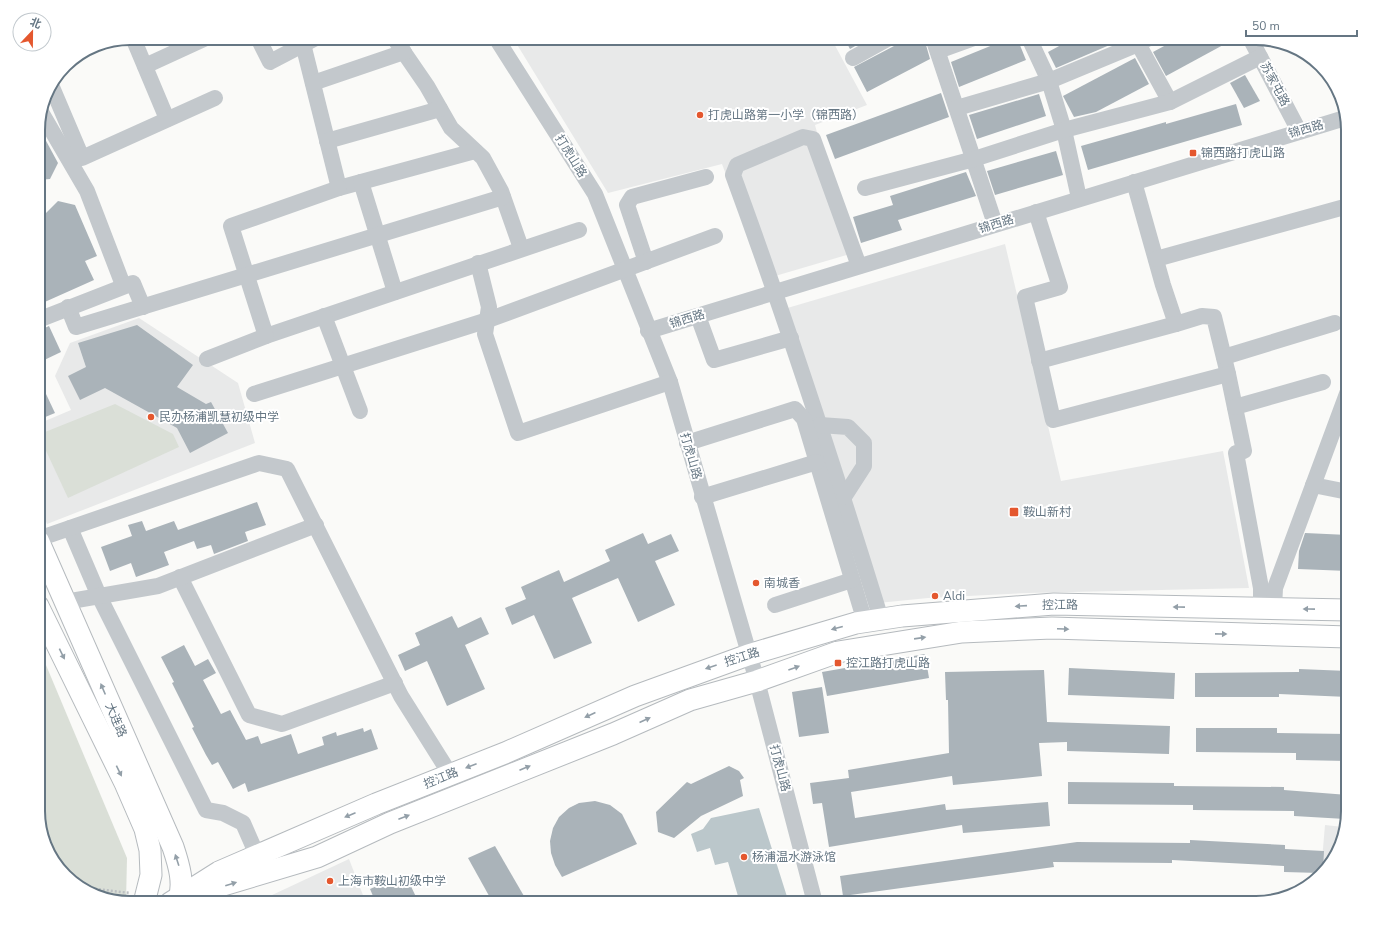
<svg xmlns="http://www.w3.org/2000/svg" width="1386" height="941" font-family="'Nunito Sans','Noto Sans SC',sans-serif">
	<rect width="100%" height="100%" fill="#fafaf8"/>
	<!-- built -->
	<g fill="#e8e9e9">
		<path d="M513 38H831L867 105 815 125 850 254 765 279 722 164 608 193Z"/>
		<path d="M1005 244 1061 481 1223 451 1249 588 1028 593 928 598 878 603 784 309Z"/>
		<path d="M139 318 238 383 255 443 47 524 38 503V424L71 410 55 376 70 343Z"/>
		<path d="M1325 825 1343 827 1332 862 1321 872Z"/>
		<path d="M349 859 366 903H255Z"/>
	</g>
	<!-- green -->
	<g fill="#dadfd7">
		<path d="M115 404 173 434 179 447 68 498 41 440 45 432Z"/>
		<path d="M38 646 127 858 126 902 79 887 50 857 38 817Z"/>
	</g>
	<!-- water -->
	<path fill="#bbc7cb" d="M759 808 789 903H740L728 862 715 865 710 848 697 852 691 834 703 829 711 818Z"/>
	<!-- building -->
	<g fill="#aab3b9">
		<path d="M844 38H869L850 49Z"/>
		<path d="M898 38H924L930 59 867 92 854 67 894 46Z"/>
		<path d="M1010 38H1017L1026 60 959 87 951 62Z"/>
		<path d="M1074 38H1126L1056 68 1048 52Z"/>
		<path d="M1179 38H1236L1166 76 1153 52Z"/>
		<path d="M1135 58 1149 84 1096 112 1074 117 1063 96Z"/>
		<path d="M1245 75 1260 101 1244 108 1230 83Z"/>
		<path d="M941 93 949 117 835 159 826 135Z"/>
		<path d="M1039 94 1046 116 977 139 969 115Z"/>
		<path d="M1236 104 1242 125 1088 170 1081 146 1166 122V124Z"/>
		<path d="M38 126 58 163 50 179 38 180Z"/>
		<path d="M1056 151 1063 175 995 195 987 171Z"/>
		<path d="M966 172 976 196 898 220 902 230 861 243 853 217 893 205 890 196Z"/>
		<path d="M58 201 75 205 97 256 85 261 94 280 38 305V221Z"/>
		<path d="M137 325 193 365 177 387 206 404 211 402 228 433 190 453 177 428 105 388 80 400 68 376 86 367 78 343Z"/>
		<path d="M49 326 61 352 38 363V331Z"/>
		<path d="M38 377 55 413 38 420Z"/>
		<path d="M257 502 266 525 245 532 248 541 214 554 211 545 197 549 194 541 164 552 169 565 136 577 131 563 110 571 101 547 132 536 128 525 142 521 146 531 174 521 178 530Z"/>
		<path d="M643 533 648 544 671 534 679 551 655 561 675 605 638 622 618 578 604 584 572 598 592 643 554 659 534 615 512 625 505 608 526 599 521 587 559 570 564 582 610 561 605 550Z"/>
		<path d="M1305 533 1348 535V571L1298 569 1299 551Z"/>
		<path d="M452 616 458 628 481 617 489 634 465 645 485 689 447 706 427 661 405 671 398 655 420 645 415 633Z"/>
		<path d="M184 645 195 666 208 659 216 673 203 680 221 714 230 710 246 740 258 736 261 744 291 734 298 754 324 745 322 737 336 732 337 736 363 728 364 732 371 729 378 749 248 792 245 783 233 789 218 762 212 765 206 755 192 728 194 727 172 683 174 682 161 657Z"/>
		<path d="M925 654 929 678 827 696 822 672Z"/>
		<path d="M1069 668 1175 673 1174 699 1068 695Z"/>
		<path d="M1299 669 1348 671V697L1279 694V697H1195V673L1299 672Z"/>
		<path d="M1044 670 1047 722 1170 726 1169 754 1067 751V742L1039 743 1042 776 953 785 952 776 851 792 855 818 945 804 946 810 1048 802 1050 826 963 833 962 825 829 847 822 803 813 804 810 783 849 778 848 770 949 753 948 700H946L945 672Z"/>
		<path d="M822 687 829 733 799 737 792 692Z"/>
		<path d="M1196 728H1277V733L1348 734V761L1296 760V753L1196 752Z"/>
		<path d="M729 766 739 771 744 778 740 780 743 796 701 816 674 838 658 832 656 812 687 782 691 784Z"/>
		<path d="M1068 782 1174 783V786L1284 787V790L1348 795V811L1345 819 1294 816V811L1193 810V805L1068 804Z"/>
		<path d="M595 801 610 805 622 814 637 844 562 877 555 865 551 853 550 841 553 828 559 817 569 808 579 803Z"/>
		<path d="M1190 840 1285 845V849L1324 851 1323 870 1320 873 1284 872V866L1172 860V863L1053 862 1054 867 843 896 840 876 1077 842 1190 843Z"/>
		<path d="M495 846 528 903H493L468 858Z"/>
		<path d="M405 874 419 903H376L370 889Z"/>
	</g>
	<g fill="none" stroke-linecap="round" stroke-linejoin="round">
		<defs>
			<g id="major">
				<path d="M38 540 173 847C179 865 185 884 178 903"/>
				<path d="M38 606 125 783 145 829 150 850 151 875 144 903"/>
				<path d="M200 892 317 857 390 823 613 734 690 700 757 681 838 652 962 632 1052 628 1348 637"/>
				<path d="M170 903 219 872 376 804 505 753 635 696 748 655 856 623 902 616 1054 604 1348 610"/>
			</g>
		</defs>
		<!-- major casing -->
		<use href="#major" stroke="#b5babe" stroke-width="23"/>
		<!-- path -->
		<g stroke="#bbbfc2" stroke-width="2.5" stroke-dasharray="2 2" stroke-linecap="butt">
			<path d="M42 829 64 871"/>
			<path d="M79 887 130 893"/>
		</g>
		<!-- minor -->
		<g stroke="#c3c8cc" stroke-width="16">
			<path d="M133 38 167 119"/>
			<path d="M258 38 270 62 316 38"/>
			<path d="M394 38 427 86 451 128 483 158 501 191 521 248"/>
			<path d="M496 38 595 194 670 382 757 681 815 903"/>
			<path d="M933 38 995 224"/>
			<path d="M1029 38 1049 81 1064 130 1079 198"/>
			<path d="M1135 38 1170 102"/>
			<path d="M1250 38 1299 131"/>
			<path d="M303 44 339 188 475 151"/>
			<path d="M938 51 974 38"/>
			<path d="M853 58 889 38"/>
			<path d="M145 66 206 38"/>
			<path d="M313 83 404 52"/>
			<path d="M51 85 82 158 215 98"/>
			<path d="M957 108 1049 81 1138 44 1149 38"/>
			<path d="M41 112 87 191 123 285"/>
			<path d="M327 141 440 109"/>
			<path d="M361 182 395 292"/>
			<path d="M1134 182 1163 285 1176 324 1202 316 1214 317 1228 374 1244 451 1236 453 1261 588V608"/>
			<path d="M339 188 231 226 266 336 579 230"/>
			<path d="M865 188 974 159 1064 130 1170 102 1260 57"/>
			<path d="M1036 212 1060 287 1025 297 1053 420 1228 374"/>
			<path d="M1156 259 1348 206"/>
			<path d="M646 262 627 205 632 197 706 177"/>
			<path d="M478 263 489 307 485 334 518 433 670 382"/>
			<path d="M859 266 813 139 803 137 737 165 733 175C787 322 835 470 881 619"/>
			<path d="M68 307 76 327 503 197"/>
			<path d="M324 316 360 411"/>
			<path d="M698 316 714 360 791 338"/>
			<path d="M38 320 133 283 143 307"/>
			<path d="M648 331 1345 118"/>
			<path d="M1224 357 1335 323"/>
			<path d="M207 359 266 336"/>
			<path d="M1039 361 1176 324"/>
			<path d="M254 394 488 320 715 236"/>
			<path d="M1235 407 1323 382"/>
			<path d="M820 425 848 427 864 443V466L844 497"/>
			<path d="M687 443 795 409 804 419 865 622"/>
			<path d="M1313 485 1348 492"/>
			<path d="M702 497 817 462"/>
			<path d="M70 528 99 596 206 810 223 813 243 823 257 855"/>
			<path d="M38 539 259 463 287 469 401 696 450 774"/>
			<path d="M180 577 249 715 282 724 395 683"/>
			<path d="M65 602 158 586 316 525"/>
			<path d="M775 605 852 580"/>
			<path d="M1274 608 1275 588 1348 391"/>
		</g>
		<!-- major -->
		<use href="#major" stroke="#fff" stroke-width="21"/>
	</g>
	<!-- one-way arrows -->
	<defs><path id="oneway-solid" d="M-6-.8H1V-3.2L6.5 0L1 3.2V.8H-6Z"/></defs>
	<g fill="#939fa8">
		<use href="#oneway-solid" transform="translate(1021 606) rotate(176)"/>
		<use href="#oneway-solid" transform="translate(1179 607) rotate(-179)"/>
		<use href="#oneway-solid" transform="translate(1309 609) rotate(-179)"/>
		<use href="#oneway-solid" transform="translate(837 628) rotate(165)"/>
		<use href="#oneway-solid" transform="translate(1063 629) rotate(2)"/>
		<use href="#oneway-solid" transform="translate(1221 634) rotate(1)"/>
		<use href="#oneway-solid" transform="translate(920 638) rotate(-8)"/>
		<use href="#oneway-solid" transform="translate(62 654) rotate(64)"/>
		<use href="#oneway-solid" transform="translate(711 667) rotate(161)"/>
		<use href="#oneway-solid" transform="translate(794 668) rotate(-20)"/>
		<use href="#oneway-solid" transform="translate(103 689) rotate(-113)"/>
		<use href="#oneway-solid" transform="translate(590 715) rotate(155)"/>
		<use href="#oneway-solid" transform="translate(645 720) rotate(-24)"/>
		<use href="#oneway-solid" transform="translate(471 766) rotate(159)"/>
		<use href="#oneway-solid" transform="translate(525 768) rotate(-23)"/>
		<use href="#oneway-solid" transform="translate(119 771) rotate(64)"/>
		<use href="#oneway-solid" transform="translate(350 815) rotate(157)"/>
		<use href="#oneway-solid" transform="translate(404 817) rotate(-21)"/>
		<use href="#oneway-solid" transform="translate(177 860) rotate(-108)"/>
		<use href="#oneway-solid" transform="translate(231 884) rotate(-17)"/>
	</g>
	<!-- markers -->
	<g fill="#e4572e" stroke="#fff" stroke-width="1.5">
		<circle cx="700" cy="115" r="4"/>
		<rect x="1189" y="149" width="8" height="8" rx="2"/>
		<circle cx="151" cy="417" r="4"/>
		<rect x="1009" y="507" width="10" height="10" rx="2"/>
		<circle cx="756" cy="583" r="4"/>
		<circle cx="935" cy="596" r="4"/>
		<rect x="834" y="659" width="8" height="8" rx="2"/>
		<circle cx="744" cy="857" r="4"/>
		<circle cx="330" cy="881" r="4"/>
	</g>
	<g text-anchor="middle" stroke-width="4" stroke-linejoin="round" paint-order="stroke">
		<!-- street labels -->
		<g font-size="12" fill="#657683" stroke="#fff">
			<text transform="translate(1275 84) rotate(62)" y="4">苏家屯路</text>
			<text transform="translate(1306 129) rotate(-16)" y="4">锦西路</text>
			<text transform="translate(571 156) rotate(58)" y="4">打虎山路</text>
			<text transform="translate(996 224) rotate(-17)" y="4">锦西路</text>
			<text transform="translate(687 319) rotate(-17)" y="4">锦西路</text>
			<text transform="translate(691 456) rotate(74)" y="4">打虎山路</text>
			<text transform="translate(1060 605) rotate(-1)" y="4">控江路</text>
			<text transform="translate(742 657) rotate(-18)" y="4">控江路</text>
			<text transform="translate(116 720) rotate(67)" y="4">大连路</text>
			<text transform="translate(780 768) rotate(75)" y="4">打虎山路</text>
			<text transform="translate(441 778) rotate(-22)" y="4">控江路</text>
		</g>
		<!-- poi labels -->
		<g font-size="12" fill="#657683" stroke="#fff" text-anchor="start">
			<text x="708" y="119">打虎山路第一小学（锦西路）</text>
			<text x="1201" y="157">锦西路打虎山路</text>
			<text x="159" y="421">民办杨浦凯慧初级中学</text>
			<text x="1023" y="516">鞍山新村</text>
			<text x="764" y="587">南城香</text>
			<text x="943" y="600">Aldi</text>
			<text x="846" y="667">控江路打虎山路</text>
			<text x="752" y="861">杨浦温水游泳馆</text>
			<text x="338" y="885">上海市鞍山初级中学</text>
		</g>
	</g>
	<!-- crop -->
	<path d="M0 0H1386V941H0ZM130 45H1256A85 85 0 0 1 1341 130V811A85 85 0 0 1 1256 896H130A85 85 0 0 1 45 811V130A85 85 0 0 1 130 45Z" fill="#fff" fill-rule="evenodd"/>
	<path fill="none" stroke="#657683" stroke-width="2" d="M130 45H1256A85 85 0 0 1 1341 130V811A85 85 0 0 1 1256 896H130A85 85 0 0 1 45 811V130A85 85 0 0 1 130 45Z"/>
	<!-- north arrow -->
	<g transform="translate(32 32) rotate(22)"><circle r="19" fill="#ffffff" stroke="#c1c8cd"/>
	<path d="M0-3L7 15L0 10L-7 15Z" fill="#e4572e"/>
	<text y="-6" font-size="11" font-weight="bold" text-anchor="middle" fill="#657683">北</text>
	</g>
	<!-- scale -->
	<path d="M1246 30v6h111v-6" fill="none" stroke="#657683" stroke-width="2"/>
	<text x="1252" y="30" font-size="12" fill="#657683" stroke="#ffffff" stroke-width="3" paint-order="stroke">50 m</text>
</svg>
